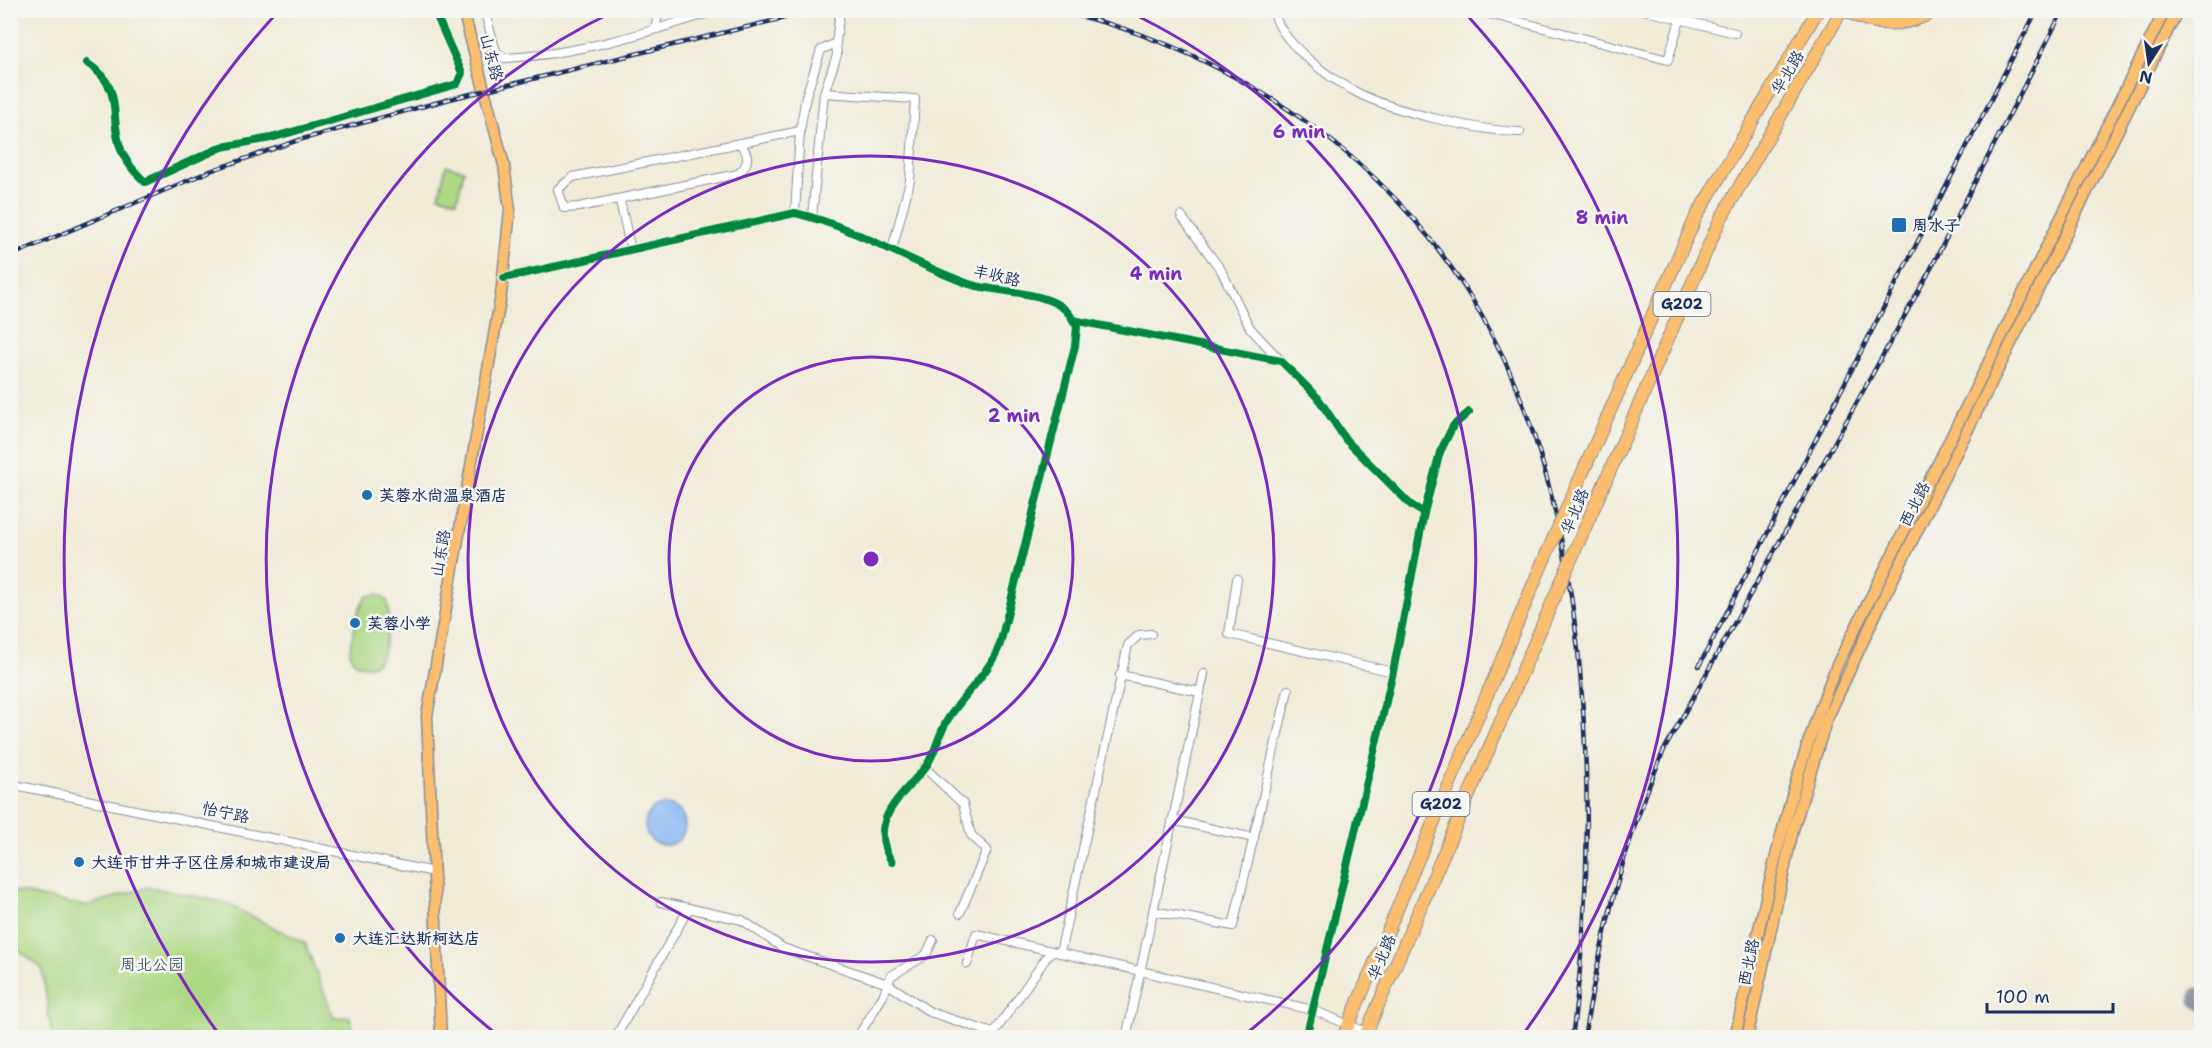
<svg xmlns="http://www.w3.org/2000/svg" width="2212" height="1048" font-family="'Shantell Sans','LXGW WenKai TC',sans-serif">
	<rect width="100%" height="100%" fill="#f6f6f2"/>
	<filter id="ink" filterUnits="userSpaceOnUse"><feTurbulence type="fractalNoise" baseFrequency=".0167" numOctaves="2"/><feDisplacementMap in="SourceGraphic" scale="12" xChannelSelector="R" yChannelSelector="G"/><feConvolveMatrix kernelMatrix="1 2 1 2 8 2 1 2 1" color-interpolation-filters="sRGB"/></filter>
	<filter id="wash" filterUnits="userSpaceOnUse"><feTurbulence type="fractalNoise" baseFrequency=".008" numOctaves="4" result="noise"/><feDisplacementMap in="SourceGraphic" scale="24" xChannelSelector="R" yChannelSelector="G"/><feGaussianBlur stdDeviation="1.35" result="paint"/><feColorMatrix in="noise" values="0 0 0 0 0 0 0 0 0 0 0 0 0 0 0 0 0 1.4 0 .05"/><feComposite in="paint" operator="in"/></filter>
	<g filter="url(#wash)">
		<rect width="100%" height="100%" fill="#f1ebd8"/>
		<!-- green -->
		<g fill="#add884" stroke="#648471" stroke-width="1.5">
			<path d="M446 166 464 170 457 201 439 196Z"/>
			<path d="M378 595 387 601C391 612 387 650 379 660 371 670 353 667 350 654 349 647 353 637 354 631 357 618 358 606 367 596Z"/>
			<path d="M149 887 223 902 305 943 334 1018 350 1017 355 1037H52L42 968 11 945V891L85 906Z"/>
		</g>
		<!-- water -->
		<circle fill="#86b8f3" stroke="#5074a8" stroke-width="1.5" cx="665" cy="825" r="20"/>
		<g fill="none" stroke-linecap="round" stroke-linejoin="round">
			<!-- taxiway -->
			<path stroke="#868d9b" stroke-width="22" d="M2200 998 2202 999"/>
		</g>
	</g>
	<g filter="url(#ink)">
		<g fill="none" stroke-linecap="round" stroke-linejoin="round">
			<defs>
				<g id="minor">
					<path d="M484 10 496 51 504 58C577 55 649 32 718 10"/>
					<path d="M1274 10C1277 40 1330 79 1356 92 1391 111 1480 131 1520 132"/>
					<path d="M1474 10 1668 60 1680 20"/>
					<path d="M1643 10 1735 33"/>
					<path d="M655 29 659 10"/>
					<path d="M836 43 840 10"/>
					<path d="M87 63C127 90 107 116 122 152 127 164 136 173 145 182L222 147 271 138 457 84 462 73 434 10"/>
					<path d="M824 93 915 99 910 181 892 250"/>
					<path d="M739 143C751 155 749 164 738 174L579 207 564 208 558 189 573 177 800 131"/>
					<path d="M620 201 631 250"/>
					<path d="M795 213 800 131 806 96 821 50 836 43 837 55 824 93 812 217"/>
					<path d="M1181 216 1221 270 1250 328 1281 361"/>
					<path d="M504 278 795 213C856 227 910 263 969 284 999 294 1058 289 1073 320L1281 361 1318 398 1346 440 1411 505 1424 513"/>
					<path d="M1237 579 1229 634 1393 672"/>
					<path d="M1120 675 1200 692"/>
					<path d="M924 767 963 804 971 835 987 850 960 913"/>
					<path d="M10 784 434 872"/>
					<path d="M1172 820 1254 838"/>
					<path d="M892 862C865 820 903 796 927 765 936 751 939 733 948 719 964 694 990 672 1000 644L1075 346 1077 327 1073 320"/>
					<path d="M661 902 742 920 783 948 888 984 930 1012 993 1033"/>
					<path d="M1153 911 1233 926 1288 690"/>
					<path d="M1060 953 1128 645 1139 635 1151 634"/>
					<path d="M967 964 976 934 1313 1010 1366 1032"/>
					<path d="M991 1037 1051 951"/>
					<path d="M615 1038 689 908"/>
					<path d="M857 1038 883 996 891 976 926 955 933 940"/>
					<path d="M1126 1038 1204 674"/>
					<path d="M1306 1038 1393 672 1424 513 1440 452 1453 426 1469 412"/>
				</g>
				<g id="major">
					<path d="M441 1038 427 716 501 295 510 210 504 165 463 10"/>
					<path d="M1735 1038C1763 911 1787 785 1837 665L2165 10"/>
					<path d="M1747 1038 1793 830 1826 721 1880 605 2178 10"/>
				</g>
				<g id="highway">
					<path d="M1845 10C1874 28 1907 28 1936 10"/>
					<path d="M1863 10 1886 15 1915 10"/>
					<path d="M1343 1038 1539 571"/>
					<path d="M1364 1038 1548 612"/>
				</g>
			</defs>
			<!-- minor casing -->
			<use href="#minor" stroke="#868d9b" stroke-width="10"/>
			<!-- major casing -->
			<use href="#major" stroke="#868d9b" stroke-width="13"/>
			<!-- highway casing -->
			<use href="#highway" stroke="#868d9b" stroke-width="14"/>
			<!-- minor -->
			<use href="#minor" stroke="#fff" stroke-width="8"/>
			<!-- major -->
			<use href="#major" stroke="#fbbe6e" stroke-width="10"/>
			<!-- highway -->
			<use href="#highway" stroke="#fbbe6e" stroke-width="12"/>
			<defs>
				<g id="rail">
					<path d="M1053 10C1138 27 1217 62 1289 110 1489 243 1559 441 1580 671 1591 794 1589 916 1572 1038"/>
					<path d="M10 256 210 171 299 140 450 99 817 10"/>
					<path d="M1699 666 2037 10"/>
					<path d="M1584 1038C1601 938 1623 843 1664 750L1929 272 2063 10"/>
				</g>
			</defs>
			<!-- rail casing -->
			<use href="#rail" stroke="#1b2f5e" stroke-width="4.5"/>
			<!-- rail -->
			<use href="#rail" stroke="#f6f6f2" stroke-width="2" stroke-dasharray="7" stroke-linecap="butt"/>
			<defs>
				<g id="highway-bridge">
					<path d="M1539 571 1696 217 1818 10"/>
					<path d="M1548 612 1720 220 1842 10"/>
				</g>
			</defs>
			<!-- highway-bridge casing -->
			<use href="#highway-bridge" stroke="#868d9b" stroke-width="14" stroke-linecap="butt"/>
			<!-- highway-bridge -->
			<use href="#highway-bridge" stroke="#fbbe6e" stroke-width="12"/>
			<defs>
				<g id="cycleway">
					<path d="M87 63C127 90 107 116 122 152 127 164 136 173 145 182L222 147 271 138 457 84 462 73 434 10"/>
					<path d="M504 278 795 213C856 227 910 263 969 284 999 294 1058 289 1073 320L1281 361 1318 398 1346 440 1411 505 1424 513"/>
					<path d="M892 862C865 820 903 796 927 765 936 751 939 733 948 719 964 694 990 672 1000 644L1075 346 1077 327 1073 320"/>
					<path d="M1306 1038 1393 672 1424 513 1440 452 1453 426 1469 412"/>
				</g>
			</defs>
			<!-- cycleway casing -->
			<use href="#cycleway" stroke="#f6f6f2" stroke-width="11"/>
			<!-- cycleway -->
			<use href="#cycleway" stroke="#00873e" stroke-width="8"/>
		</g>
	</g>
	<!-- distance rings -->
	<g fill="none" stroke="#7b2cbf" stroke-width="3">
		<circle cx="871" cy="559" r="202"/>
		<circle cx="871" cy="559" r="403"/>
		<path d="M499 1036A605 605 0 0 1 615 11M1127 11A605 605 0 0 1 1243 1036"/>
		<path d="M218 1033A807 807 0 0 1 276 14M1466 14A807 807 0 0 1 1524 1033"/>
	</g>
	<!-- markers -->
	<g fill="#1f6fb2" stroke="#f6f6f2" stroke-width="2">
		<rect x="1891" y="217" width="16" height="16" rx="3"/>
		<circle cx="367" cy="495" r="6"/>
		<circle cx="355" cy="623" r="6"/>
		<circle cx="79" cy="862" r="6"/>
		<circle cx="340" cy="938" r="6"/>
	</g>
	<g text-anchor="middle" stroke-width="5" stroke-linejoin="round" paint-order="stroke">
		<!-- shield labels -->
		<g fill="#f6f6f2" stroke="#5d6b8a" stroke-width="1.5">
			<rect x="1653.5" y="292" width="57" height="24" rx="4.5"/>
			<rect x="1412.5" y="792" width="57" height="24" rx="4.5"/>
		</g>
		<g font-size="15" font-weight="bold" fill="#1b2f5e">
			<text x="1682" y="309">G202</text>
			<text x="1441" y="809">G202</text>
		</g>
		<!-- street labels -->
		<g font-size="16" fill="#1b2f5e" stroke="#f6f6f2">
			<text transform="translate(492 57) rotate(75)" y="6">山东路</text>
			<text transform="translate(1787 72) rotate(-59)" y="6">华北路</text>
			<text transform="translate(997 275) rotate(13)" y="6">丰收路</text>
			<text transform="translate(1914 504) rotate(-63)" y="6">西北路</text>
			<text transform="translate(1574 511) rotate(-67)" y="6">华北路</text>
			<text transform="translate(440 553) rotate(-80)" y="6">山东路</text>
			<text transform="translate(226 812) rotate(12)" y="6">怡宁路</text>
			<text transform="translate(1381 957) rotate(-67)" y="6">华北路</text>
			<text transform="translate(1748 962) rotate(-78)" y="6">西北路</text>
		</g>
		<!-- poi labels -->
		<g font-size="16" font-weight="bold" fill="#1b2f5e" stroke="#f6f6f2" text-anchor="start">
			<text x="1912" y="231">周水子</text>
			<text x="379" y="501">芙蓉水尚温泉酒店</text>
			<text x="367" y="629">芙蓉小学</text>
			<text x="91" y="868">大连市甘井子区住房和城市建设局</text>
			<text x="352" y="944">大连汇达斯柯达店</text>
		</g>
		<!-- park labels -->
		<g font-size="16" fill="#405968" stroke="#f6f6f2">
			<text x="152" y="970">周北公园</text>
		</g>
	</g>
	<circle cx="871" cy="559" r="9" fill="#7b2cbf" stroke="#f6f6f2" stroke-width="3"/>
	<g font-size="18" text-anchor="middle" font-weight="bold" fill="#7b2cbf" stroke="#f6f6f2" stroke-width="5" stroke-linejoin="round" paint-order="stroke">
		<text x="1299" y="138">6 min</text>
		<text x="1602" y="224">8 min</text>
		<text x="1156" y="280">4 min</text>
		<text x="1014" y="422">2 min</text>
	</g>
	<!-- margin -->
	<rect width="2212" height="1048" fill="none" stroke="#f6f6f2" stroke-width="36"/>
	<!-- north arrow -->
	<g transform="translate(2149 63) rotate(192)" stroke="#f6f6f2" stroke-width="4.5" paint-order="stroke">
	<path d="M0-4.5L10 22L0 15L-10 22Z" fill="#1b2f5e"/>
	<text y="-9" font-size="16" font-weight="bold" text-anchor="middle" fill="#1b2f5e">N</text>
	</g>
	<!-- scale -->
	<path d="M1987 1003v9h126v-9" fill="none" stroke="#1b2f5e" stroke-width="3"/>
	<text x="1996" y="1003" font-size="18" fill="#1b2f5e" stroke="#f6f6f2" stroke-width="4.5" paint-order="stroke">100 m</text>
</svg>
